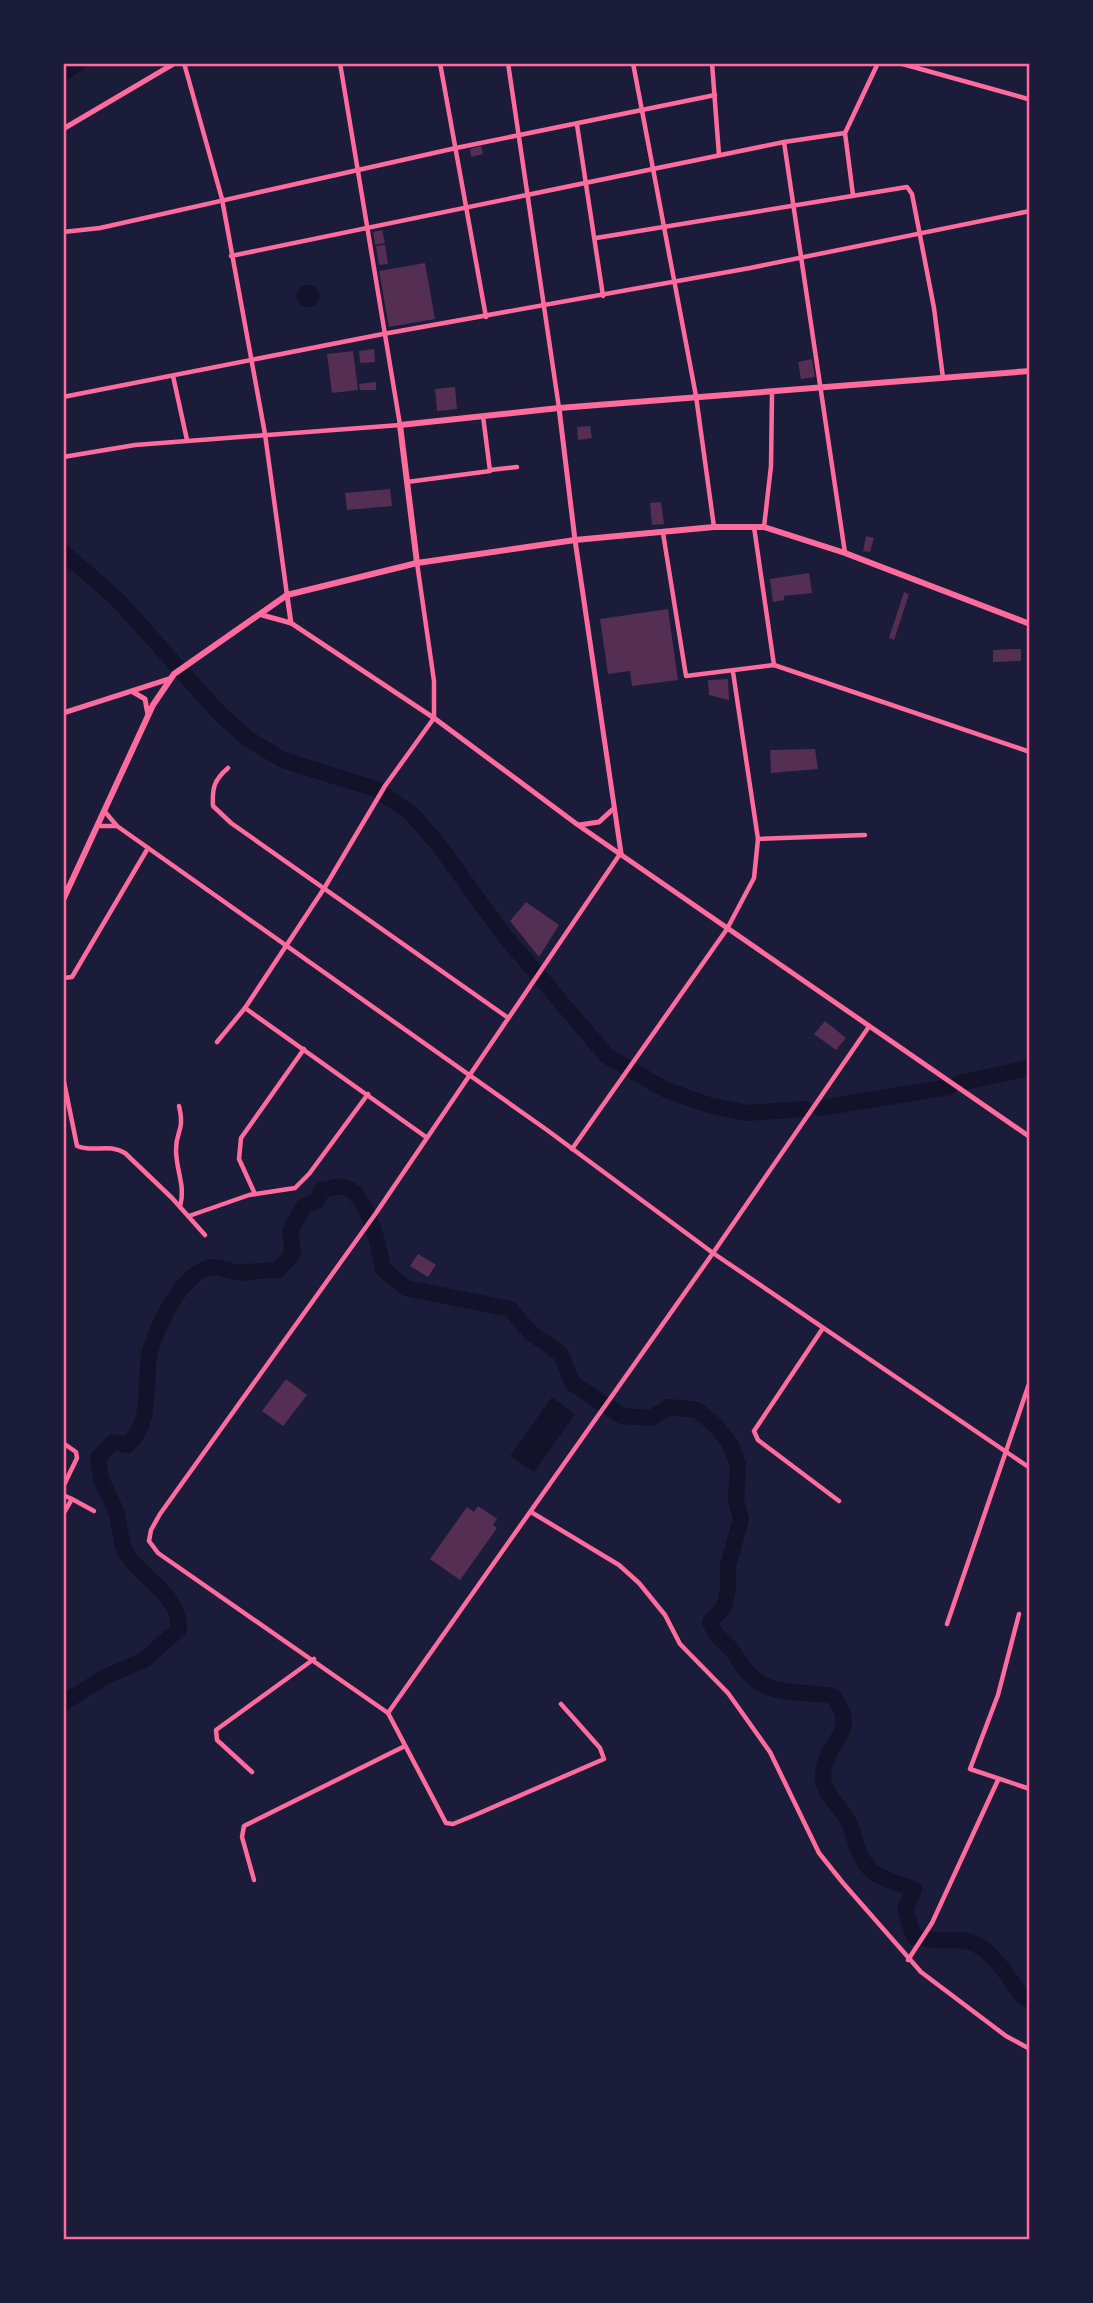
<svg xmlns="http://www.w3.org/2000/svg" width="1093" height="2303" font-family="Arial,sans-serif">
	<rect width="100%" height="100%" fill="#1b1b3a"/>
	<!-- water -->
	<g fill="#12122b">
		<path d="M63 63H92L63 83Z"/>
		<circle cx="308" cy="296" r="11"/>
		<path d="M552 1397 575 1414 534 1472 510 1456Z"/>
	</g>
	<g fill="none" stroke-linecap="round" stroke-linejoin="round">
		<!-- river -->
		<g stroke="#12122b" stroke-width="16">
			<path d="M63 552 117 599 220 714 247 738 283 760 376 789 412 814 440 847 504 935 607 1056 666 1090 709 1105 746 1113 804 1109"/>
			<path d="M959 1083 1030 1068"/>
			<path d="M820 1108 949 1087"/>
			<path d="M63 1703 105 1677 144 1660 179 1629C180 1595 145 1581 128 1556 119 1543 121 1523 115 1509 105 1485 101 1487 98 1458L113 1442 127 1445C150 1426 146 1392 148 1364 150 1337 182 1268 214 1267 221 1267 229 1271 235 1272 249 1274 264 1269 278 1270L293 1253 290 1231 304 1206 317 1201 322 1190C329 1189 338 1185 344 1187 368 1193 379 1247 383 1269L406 1288 510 1309 531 1333 561 1354 572 1383 622 1416 651 1418 669 1407 697 1410 715 1425 730 1444 738 1464 736 1500 741 1519 728 1566V1590L724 1607 710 1622C719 1643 728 1642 736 1656 761 1700 789 1689 833 1696 861 1734 827 1737 823 1773 820 1792 843 1808 850 1825 856 1840 857 1856 870 1869 879 1879 901 1884 914 1889L905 1909 914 1937C934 1941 940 1941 958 1940 988 1939 1008 1978 1024 1998L1030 2000"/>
		</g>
	</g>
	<!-- building -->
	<g fill="#542f53">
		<path d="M481 146 483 154 471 157 470 149Z"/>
		<path d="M382 230 385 243 375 245 373 232Z"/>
		<path d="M385 245 388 264 379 265 376 246Z"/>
		<path d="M425 263 435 319 389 327 379 271Z"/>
		<path d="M374 349 375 362 360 363 359 351Z"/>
		<path d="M353 351 358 390 332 393 327 354Z"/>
		<path d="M812 359 815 377 801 379 798 362Z"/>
		<path d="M376 382V390H360L359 384Z"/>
		<path d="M455 387 457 409 437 411 435 389Z"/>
		<path d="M590 426 592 438 578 440 577 427Z"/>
		<path d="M390 489 392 506 347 510 345 493Z"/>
		<path d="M661 502 664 524 652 525 650 503Z"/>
		<path d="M866 536 874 538 870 552 863 551Z"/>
		<path d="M809 573 812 593 784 596V600L773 602 770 579Z"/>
		<path d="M904 592 909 594 894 640 889 638Z"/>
		<path d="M668 609 678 680 632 686 630 671 608 674 600 619Z"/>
		<path d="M1021 649V661L993 662V650Z"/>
		<path d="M728 679 729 700 709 695 708 680Z"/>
		<path d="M815 749 818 769 771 773 770 750Z"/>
		<path d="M526 902 559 925 539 957 510 921Z"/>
		<path d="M825 1021 846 1038 836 1050 814 1034Z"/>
		<path d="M418 1254 436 1265 428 1277 410 1266Z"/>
		<path d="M286 1379 307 1395 283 1426 262 1411Z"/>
		<path d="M478 1506 497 1519 493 1525 497 1528 460 1580 430 1559 467 1507 474 1512Z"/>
	</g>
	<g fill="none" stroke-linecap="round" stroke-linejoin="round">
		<!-- minor -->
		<g stroke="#ff6b9d" stroke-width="4.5">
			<path d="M184 63 222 199 265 434 287 595"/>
			<path d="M440 63 486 317"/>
			<path d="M508 63 559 408"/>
			<path d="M633 63 696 396 714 527"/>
			<path d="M712 63 719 155"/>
			<path d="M899 63 1028 99"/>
			<path d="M577 125 603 296"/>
			<path d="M784 142 845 553"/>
			<path d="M853 195 845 133 878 63"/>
			<path d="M63 232 100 228 456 148 715 95"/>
			<path d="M596 238 907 187 912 194 934 308 943 378"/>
			<path d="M231 256 784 142 845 133"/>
			<path d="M173 376 187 440"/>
			<path d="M63 397 383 334 750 268 1030 211"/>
			<path d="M63 457 135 445 400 425 340 63"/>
			<path d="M490 470 517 467"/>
			<path d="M407 482 490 471 483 416"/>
			<path d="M754 527 774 665"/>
			<path d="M764 527 771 466 772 393"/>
			<path d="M663 533 686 676 774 665 1030 752"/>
			<path d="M417 563 434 681V718L385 786 325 887 245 1008 426 1137"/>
			<path d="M228 768C214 780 212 788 213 806L231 823 507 1017"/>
			<path d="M106 813 117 826 547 1130 713 1253 1030 1468"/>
			<path d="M100 826H117"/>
			<path d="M758 839 865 835"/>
			<path d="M63 978 72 977 148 848"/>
			<path d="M217 1042 245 1008"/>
			<path d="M63 1077 77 1146C93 1153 109 1143 125 1153L172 1198 205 1235"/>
			<path d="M179 1106C185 1132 176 1129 176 1150 176 1171 186 1186 180 1207"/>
			<path d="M572 1149 727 929 754 878 758 839 733 672"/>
			<path d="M255 1194 239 1159 241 1138 304 1049"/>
			<path d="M189 1216 249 1195 295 1188 309 1174 368 1094"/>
			<path d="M823 1328 754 1431 758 1440 839 1501"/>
			<path d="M63 1443 76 1452 77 1458 63 1487"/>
			<path d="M63 1495 72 1499 63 1514"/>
			<path d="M72 1499 94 1511"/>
			<path d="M531 1512 619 1565 639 1583 665 1615 680 1644 728 1693 770 1752 819 1853 843 1883 921 1972 1006 2036 1030 2049"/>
			<path d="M1019 1614 998 1695 970 1769 1030 1789"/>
			<path d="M947 1624 1030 1381"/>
			<path d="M561 1704 600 1748 604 1759 475 1815 453 1824 446 1823 388 1713 158 1553 149 1541 151 1530 160 1514 376 1213 620 854"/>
			<path d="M388 1713 713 1253 868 1028"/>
			<path d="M252 1772 217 1740 216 1730 314 1659"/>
			<path d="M254 1880 242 1837 244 1826 405 1746"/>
			<path d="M908 1960 932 1923 998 1780"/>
		</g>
		<!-- tertiary -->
		<g stroke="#ff6b9d" stroke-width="5">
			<path d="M63 129 175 63"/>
			<path d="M559 408 575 540 621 853"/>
			<path d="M287 595 291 623"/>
			<path d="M262 615 291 623 434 718 578 825 1030 1137"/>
			<path d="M133 692 145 699 148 715"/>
			<path d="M63 713 169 679"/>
			<path d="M579 825 599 822 612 810"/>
		</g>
		<!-- secondary -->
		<g stroke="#ff6b9d" stroke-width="6">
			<path d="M417 563 400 425 559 408 1030 371"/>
			<path d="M63 900 153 705 174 674 287 595 417 563 575 540 714 527H764L845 553 1030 624"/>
		</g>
	</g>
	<!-- border -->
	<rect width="1093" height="2303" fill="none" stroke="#1b1b3a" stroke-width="130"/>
	<rect x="65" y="65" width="963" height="2173" fill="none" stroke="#ff6b9d" stroke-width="2.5"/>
</svg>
